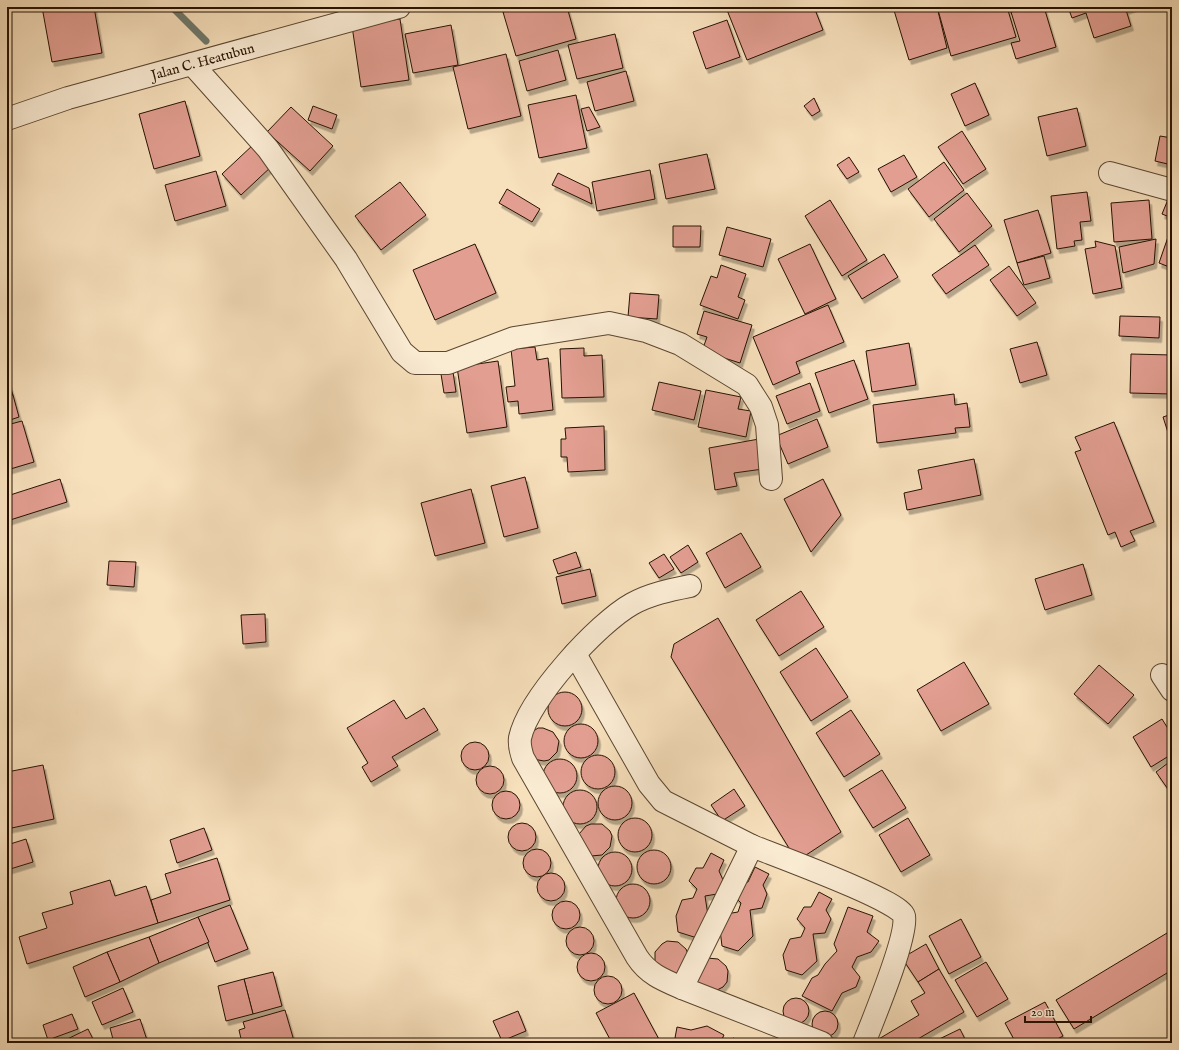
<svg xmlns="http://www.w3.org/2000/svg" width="1179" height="1050" font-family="'IM FELL English',serif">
	<defs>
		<filter id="shadow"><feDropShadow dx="2.5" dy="4.5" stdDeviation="0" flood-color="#0004"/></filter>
	</defs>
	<rect width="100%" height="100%" fill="#f7e0bc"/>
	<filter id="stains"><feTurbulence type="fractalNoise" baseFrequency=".005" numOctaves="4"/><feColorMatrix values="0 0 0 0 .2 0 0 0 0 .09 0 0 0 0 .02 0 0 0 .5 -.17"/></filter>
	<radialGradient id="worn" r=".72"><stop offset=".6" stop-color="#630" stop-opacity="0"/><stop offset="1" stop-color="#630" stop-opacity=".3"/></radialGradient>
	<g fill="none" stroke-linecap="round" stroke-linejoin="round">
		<!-- stream -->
		<path stroke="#6e796c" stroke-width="7" d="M172 7 206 41"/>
	</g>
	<!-- building -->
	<g fill="#e29e91" stroke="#271201" filter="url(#shadow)">
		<path d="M42 7H94L102 53 52 62Z"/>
		<path d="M523 7H567L576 39 516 56 503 12Z"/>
		<path d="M734 7H814L823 30 747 60 727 10Z"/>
		<path d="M893 7H937L947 48 909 60Z"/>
		<path d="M947 7H1007L1016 37 951 56 938 10Z"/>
		<path d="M1007 7H1019L1008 10Z"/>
		<path d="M1029 7H1044L1056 47 1016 59 1011 43 1020 41 1011 12Z"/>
		<path d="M1068 7H1134L1126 10 1131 26 1094 38 1086 13 1072 18Z"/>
		<path d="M400 19 409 80 361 87 352 26Z"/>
		<path d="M727 20 740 57 706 69 693 32Z"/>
		<path d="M451 25 458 65 413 73 405 34Z"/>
		<path d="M615 34 623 68 577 79 568 45Z"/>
		<path d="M558 50 566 80 527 91 519 61Z"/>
		<path d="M506 54 521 116 468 129 453 67Z"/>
		<path d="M626 71 634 101 595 111 587 82Z"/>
		<path d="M975 83 989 115 965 126 951 94Z"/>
		<path d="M576 95 587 148 539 158 528 105Z"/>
		<path d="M814 98 820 111 812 116 804 106Z"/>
		<path d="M185 101 200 156 154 169 139 114Z"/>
		<path d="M313 106 337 115 332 129 308 120Z"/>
		<path d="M291 107 333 146 310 171 267 132Z"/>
		<path d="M589 107 600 127 587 131 581 109Z"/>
		<path d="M1077 108 1086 146 1047 156 1038 117Z"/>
		<path d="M962 131 986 169 963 184 938 147Z"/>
		<path d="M1160 136 1172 138V165L1155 161Z"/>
		<path d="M254 144 273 165 241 195 222 174Z"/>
		<path d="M707 154 715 189 666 199 659 164Z"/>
		<path d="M904 155 917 177 891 192 878 169Z"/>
		<path d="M849 157 859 172 847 179 837 165Z"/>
		<path d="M944 162 964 190 929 217 908 189Z"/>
		<path d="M650 170 655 199 597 211 592 182Z"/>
		<path d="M216 171 226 206 175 221 165 185Z"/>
		<path d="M558 173 589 188 592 204 552 185Z"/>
		<path d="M400 182 426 215 381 250 355 216Z"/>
		<path d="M507 189 540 209 532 222 499 203Z"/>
		<path d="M1087 192 1091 221 1080 222 1082 240 1074 241 1075 246 1057 249 1051 196Z"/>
		<path d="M967 193 992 226 959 252 934 219Z"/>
		<path d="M1169 197 1172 198V218L1162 214Z"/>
		<path d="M830 200 867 260 842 276 805 216Z"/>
		<path d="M1149 200 1152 239 1114 242 1111 203Z"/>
		<path d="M1038 210 1051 253 1017 263 1004 220Z"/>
		<path d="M673 226H701L700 247H673Z"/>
		<path d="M727 227 771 239 763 267 719 255Z"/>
		<path d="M1168 237 1172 238V268L1159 263Z"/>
		<path d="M1156 239 1154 264 1123 273 1119 247Z"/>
		<path d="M1095 241 1115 246 1122 288 1093 294 1085 249 1096 247Z"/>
		<path d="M475 244 496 293 435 320 413 270Z"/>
		<path d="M810 244 836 299 805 314 778 259Z"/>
		<path d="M975 245 989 265 946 294 932 275Z"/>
		<path d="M884 254 898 277 862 299 848 276Z"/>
		<path d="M1044 256 1050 278 1024 285 1017 263Z"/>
		<path d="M721 265 746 274 738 297 745 300 738 319 700 305 711 276 717 278Z"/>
		<path d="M1009 266 1036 303 1017 316 990 280Z"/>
		<path d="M630 293 659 295 657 319 628 317Z"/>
		<path d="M828 305 844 342 796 362 800 373 773 385 753 337Z"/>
		<path d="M704 311 752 325 740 363 702 351 707 337 697 334Z"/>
		<path d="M1120 316 1160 317 1159 338 1119 336Z"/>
		<path d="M1037 342 1047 375 1020 383 1010 349Z"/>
		<path d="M909 343 916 385 872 392 866 351Z"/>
		<path d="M535 347 537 360 548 358 553 410 519 414 518 401 508 402 506 387 515 386 511 349Z"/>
		<path d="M584 348V356L602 355 604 397 562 398 560 349Z"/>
		<path d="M1131 354 1172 355V394L1130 393Z"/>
		<path d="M854 360 868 399 829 413 815 373Z"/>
		<path d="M498 361 507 427 467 433 457 367Z"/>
		<path d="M453 372 456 392 444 393 441 374Z"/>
		<path d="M7 378 13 395 7 396Z"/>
		<path d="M659 382 701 391 694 420 652 410Z"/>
		<path d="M810 383 820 411 787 424 776 396Z"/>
		<path d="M706 390 741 397 738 409 751 411 746 437 698 427Z"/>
		<path d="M954 394 955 405 967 403 970 427 955 428 956 433 877 443 873 405Z"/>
		<path d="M13 395 19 417 7 421V396Z"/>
		<path d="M1172 414V445L1163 417Z"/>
		<path d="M817 419 828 447 788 464 776 436Z"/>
		<path d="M22 421 34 462 7 470V425Z"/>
		<path d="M1114 422 1154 522 1130 531 1135 541 1121 547 1115 532 1108 535 1075 452 1081 450 1075 437Z"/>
		<path d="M604 426 605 470 568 472 567 457H561V439H566L565 428Z"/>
		<path d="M759 439 763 469 734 473 737 486 715 490 709 448Z"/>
		<path d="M974 459 981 495 907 510 904 493 922 489 918 470Z"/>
		<path d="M525 477 538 528 504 537 491 486Z"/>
		<path d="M60 479 67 502 7 521V496Z"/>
		<path d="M823 479 841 515 811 552 784 499Z"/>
		<path d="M471 489 485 543 435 556 421 503Z"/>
		<path d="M741 533 761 567 725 588 706 553Z"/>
		<path d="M688 545 698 562 681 573 670 557Z"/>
		<path d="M576 552 581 567 558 574 553 560Z"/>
		<path d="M664 554 674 569 659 578 649 563Z"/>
		<path d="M109 561 136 562 134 587 107 585Z"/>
		<path d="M1083 564 1092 595 1045 610 1035 579Z"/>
		<path d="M590 569 596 596 562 604 556 577Z"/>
		<path d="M801 591 824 627 779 656 756 620Z"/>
		<path d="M265 614 266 642 243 644 241 615Z"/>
		<path d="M718 618 841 832 797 861 671 657 674 644Z"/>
		<path d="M816 648 848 697 811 721 780 672Z"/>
		<path d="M964 662 989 704 941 731 917 690Z"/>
		<path d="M1099 665 1134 695 1108 724 1074 694Z"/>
		<circle cx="565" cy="709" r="17"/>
		<path d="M394 700 406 719 424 708 438 730 392 757 398 766 371 782 362 767 368 763 347 728Z"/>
		<path d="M851 710 880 754 844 777 816 733Z"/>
		<path d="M1162 719 1172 735V754L1151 767 1133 737Z"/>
		<circle cx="581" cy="741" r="17"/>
		<path d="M538 728H543L553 732 559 741 557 752 549 760 544 761 533 759 529 734Z"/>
		<circle cx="475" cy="756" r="14"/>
		<circle cx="598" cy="772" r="17"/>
		<circle cx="560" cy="776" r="17"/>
		<path d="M1172 760V795L1156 772Z"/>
		<path d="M43 765 54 819 7 829V772Z"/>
		<circle cx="490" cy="780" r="14"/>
		<path d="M882 770 906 808 873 828 849 790Z"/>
		<circle cx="615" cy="803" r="17"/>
		<path d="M734 789 745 806 722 821 711 805Z"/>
		<circle cx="580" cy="807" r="17"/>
		<circle cx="506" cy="805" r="14"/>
		<path d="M908 818 930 855 901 872 879 835Z"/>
		<circle cx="635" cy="835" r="17"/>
		<circle cx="522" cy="837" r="14"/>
		<path d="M591 824H602L610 831 612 836 610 847 602 855 591 856 579 834 586 826Z"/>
		<path d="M204 828 212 850 177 863 170 840Z"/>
		<path d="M26 839 33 862 7 870V845Z"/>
		<circle cx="537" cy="863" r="14"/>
		<circle cx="654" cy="867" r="17"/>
		<circle cx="615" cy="869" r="17"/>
		<path d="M711 853 724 860 719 871 723 880 717 894 705 896 709 922 694 937 678 932 676 916 682 900 693 898 697 889 689 881 696 868H703Z"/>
		<path d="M217 858 230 900 158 923 151 900 171 893 165 874Z"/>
		<path d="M755 867 769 874 763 885 767 894 762 908 750 910 753 936 738 951 722 946 720 930 726 914 738 912 741 903 733 895 740 883 748 882Z"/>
		<circle cx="551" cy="887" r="14"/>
		<path d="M110 880 115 896 146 886 158 923 27 964 19 937 47 928 42 913 73 904 70 892Z"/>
		<circle cx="633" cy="901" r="17"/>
		<path d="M819 892 832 899 826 910 831 919 825 933 813 934 817 961 802 975 786 970 783 955 790 939 801 937 805 928 797 919 804 907H811Z"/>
		<circle cx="566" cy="915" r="14"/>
		<path d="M230 905 248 949 215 962 198 917Z"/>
		<path d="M848 907 873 916 867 932 879 941 871 952 857 957 852 967 860 977 856 987 842 993 832 1011 802 996 812 978 818 975 825 964 837 951 834 944Z"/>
		<path d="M198 917 209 942 159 963 149 937Z"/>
		<path d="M961 919 981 957 949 974 929 936Z"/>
		<circle cx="580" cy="941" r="14"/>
		<path d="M1172 930V970L1074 1029 1056 1000Z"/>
		<path d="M149 937 159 963 120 982 107 952Z"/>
		<path d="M667 941 678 942 686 949 688 954 678 973 673 975 655 963V952L662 944Z"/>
		<path d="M926 944 939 969 918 982 902 958Z"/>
		<path d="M107 952 120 982 85 997 73 967Z"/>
		<circle cx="591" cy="967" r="14"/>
		<path d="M707 958 718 959 726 966 728 971 727 982 723 987 713 992 698 985 696 980Z"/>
		<path d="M986 962 1008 999 977 1017 955 980Z"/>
		<path d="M939 969 964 1012 911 1043H872L919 1015 911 1001 925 993 918 982Z"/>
		<path d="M273 972 282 1006 253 1014 244 979Z"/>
		<circle cx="608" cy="990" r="14"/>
		<path d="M244 979 253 1014 226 1021 218 986Z"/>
		<path d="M123 988 133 1012 102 1025 92 1002Z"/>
		<path d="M634 993 661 1043H612L596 1013Z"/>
		<circle cx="796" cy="1011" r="13"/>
		<path d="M1045 1002 1063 1036 1050 1043H1016L1005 1023Z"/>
		<path d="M285 1010 294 1041 287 1043H242L239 1030 245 1028 243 1022Z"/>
		<circle cx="825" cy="1024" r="13"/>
		<path d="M518 1011 526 1031 502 1041 493 1021Z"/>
		<path d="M72 1014 78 1029 48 1040 43 1025Z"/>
		<path d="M140 1019 148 1043H114L110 1028Z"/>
		<path d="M707 1026 724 1035 720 1043H684L675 1038 677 1027 691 1030Z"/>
		<path d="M88 1029 95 1043H59Z"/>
		<path d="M960 1029 967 1043H931Z"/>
		<path d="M733 1038 748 1043H731Z"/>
	</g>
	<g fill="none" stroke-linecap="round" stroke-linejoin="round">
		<defs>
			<g id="minor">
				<path d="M192 64 268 149 346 259 402 352 415 363H448L514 338 609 323 646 331 680 344 747 385 761 407 767 425 771 479"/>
				<path id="s1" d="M7 119 68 98 399 7"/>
				<path d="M1110 173 1172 190"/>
				<path d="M575 654 649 784 663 801 752 846"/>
				<path d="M1162 675 1172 690"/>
				<path d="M682 988C663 980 648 974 637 957L523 758C521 752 519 745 520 738 528 699 598 623 632 604 650 594 670 590 690 586"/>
				<path d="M822 1043 682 988 752 846C774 855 901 901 904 916 908 936 873 1020 864 1043"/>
			</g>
		</defs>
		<!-- minor casing -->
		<use href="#minor" stroke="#5b4630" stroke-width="24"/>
		<!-- minor -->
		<use href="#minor" stroke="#faebd3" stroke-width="22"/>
	</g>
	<g text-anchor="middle" stroke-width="3" stroke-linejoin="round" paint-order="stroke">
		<!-- street labels -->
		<g font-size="14" fill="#271201" stroke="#faebd3">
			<text dy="5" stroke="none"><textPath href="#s1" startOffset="204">Jalan C. Heatubun</textPath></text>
		</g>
	</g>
	<!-- margin -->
	<rect width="1179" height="1050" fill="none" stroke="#f7e0bc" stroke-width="24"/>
	<rect x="8" y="8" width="1163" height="1034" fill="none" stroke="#271201" stroke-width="2"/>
	<rect x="12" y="12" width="1155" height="1026" fill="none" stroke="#271201"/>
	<!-- scale -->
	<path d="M1025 1016v6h66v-6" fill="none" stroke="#271201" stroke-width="2"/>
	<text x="1031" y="1016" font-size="12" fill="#271201" stroke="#faebd3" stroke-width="3" paint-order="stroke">20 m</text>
	<rect width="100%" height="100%" filter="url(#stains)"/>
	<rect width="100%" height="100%" fill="url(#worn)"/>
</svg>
